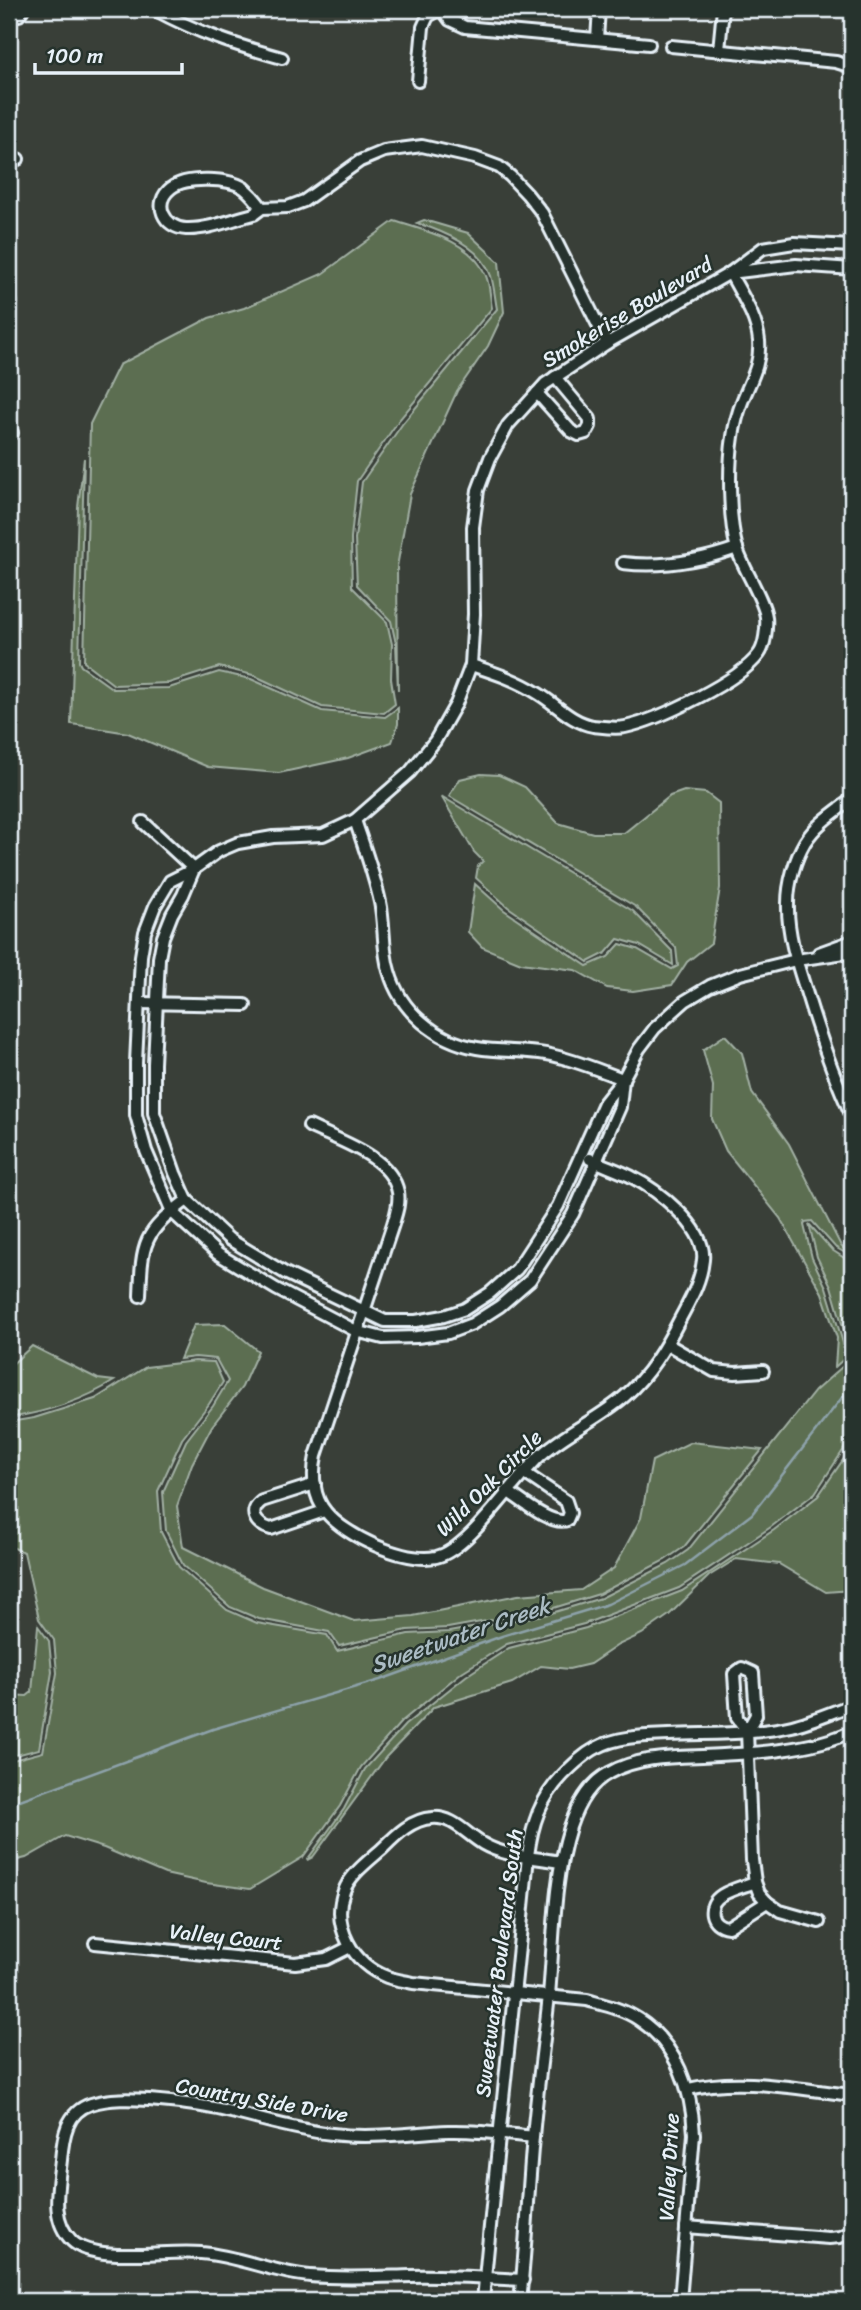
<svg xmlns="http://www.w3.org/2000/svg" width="861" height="2310" font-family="Sriracha,sans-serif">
	<rect width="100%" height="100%" fill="#393f38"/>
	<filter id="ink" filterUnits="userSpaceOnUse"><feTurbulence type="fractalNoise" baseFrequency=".0143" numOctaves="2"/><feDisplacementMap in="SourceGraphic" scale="14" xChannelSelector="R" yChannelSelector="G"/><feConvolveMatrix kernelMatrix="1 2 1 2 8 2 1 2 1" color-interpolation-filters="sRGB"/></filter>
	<g filter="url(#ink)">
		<!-- green -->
		<g fill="#5c6e51" stroke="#a2b0a4" stroke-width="2">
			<path d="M424 220 468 233 499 262 504 312 488 346 457 391 410 494 397 567 398 690 396 644 391 621 357 585 355 539 362 482 403 423 497 309C495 298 494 286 491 276 481 246 444 232 417 223Z"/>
			<path d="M394 221C426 231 472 241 486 276 490 285 490 298 492 308L399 420 357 481 351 538 352 587 387 622 392 644 391 679 395 704 384 713 322 707 253 675 219 667 169 683 114 685 84 662 90 424 119 365 209 318 244 308 322 274Z"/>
			<path d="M84 458 79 662 81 666 113 689 169 688 219 672 251 679 322 711 385 717 398 708V724L392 742 348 758 279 773 208 767 128 733 71 724 78 507Z"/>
			<path d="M481 774 499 775 525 787 558 823 593 833H624L670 796 684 791 706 793 719 803 720 888 711 943 687 962 672 985 633 991 607 988 575 970 521 963 482 947 468 932 475 884 504 910 587 966 608 957 620 944 637 949 672 969 678 966 676 948 636 907 449 796 460 779Z"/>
			<path d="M441 796 633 911 672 951 673 965 639 945 618 939 606 953 588 962 508 907 476 878 478 866 483 861 474 852Z"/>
			<path d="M725 1035 742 1053 752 1093 789 1144 841 1246 852 1257 835 1247 812 1221 805 1222 804 1225 812 1258 826 1287 847 1356 835 1367 837 1338 822 1293 780 1218 726 1151 712 1119 713 1086 703 1050Z"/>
			<path d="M809 1224 832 1250 852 1263V1437L815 1493 771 1527 679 1588 584 1624 507 1644 462 1672 401 1722 361 1767 340 1806 303 1857 250 1889 206 1883 165 1874 104 1848 65 1836 26 1858 9 1862V1761L43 1752 57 1673 54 1640 39 1619 24 1552 9 1546V1422L34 1418 95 1399 146 1367 195 1361 214 1362 223 1382 209 1404 182 1439 158 1491 161 1532 179 1567 227 1610 257 1623 327 1635 337 1651 408 1634 449 1632 548 1614 601 1598 668 1564 688 1550 815 1391 852 1358 831 1286 817 1257Z"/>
			<path d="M225 1324 258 1351 242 1387 212 1426 192 1464 177 1506 183 1547 263 1587 354 1621 413 1616 518 1595 581 1590 614 1568 641 1518 652 1461 691 1442 762 1450 684 1547 665 1560 599 1594 547 1610 448 1628 407 1630 339 1646 329 1632 259 1619 230 1607 183 1565 166 1531 163 1492 186 1441 213 1406 228 1381 216 1359 195 1357 180 1359 194 1325Z"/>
			<path d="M32 1346 98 1379 114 1381C83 1401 46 1412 9 1418V1367Z"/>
			<path d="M852 1447 851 1590 826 1592 779 1564 736 1559 709 1576 669 1615 642 1634 618 1645 590 1664 569 1669 541 1666 512 1683 434 1707 386 1757 313 1857 307 1860 344 1809 365 1769 405 1725 466 1676 509 1648 586 1628 682 1591 774 1530 818 1496Z"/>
			<path d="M38 1626 49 1641 52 1672 39 1749 9 1757V1695L27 1696 32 1692Z"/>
		</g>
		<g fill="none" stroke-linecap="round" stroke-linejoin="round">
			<!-- stream -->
			<path stroke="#8da2aa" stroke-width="2.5" d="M9 1804 213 1729 380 1680 502 1636 608 1604 685 1565 752 1514 844 1395 852 1387"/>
			<defs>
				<g id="minor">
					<path d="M154 9C198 33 235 45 282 58"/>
					<path d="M442 9 450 20 465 27 649 44"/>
					<path d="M19 15 23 9"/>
					<path d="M597 39 599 9"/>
					<path d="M671 46 836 62 852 67"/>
					<path d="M719 50 723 9"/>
					<path d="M418 81 423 27 428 16 441 9"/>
					<path d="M9 157 18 159"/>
					<path d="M262 208C257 201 251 194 244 188 229 178 186 176 171 188 152 203 164 228 186 229 208 230 233 219 254 214L262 208 288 207 304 201 360 161 384 151 422 146 475 158 499 167 510 176 527 194 542 213 607 343"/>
					<path d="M730 273 796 265 852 269"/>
					<path d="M9 301 11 302"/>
					<path d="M537 393 571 431 579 435 586 433 590 426V419L555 377"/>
					<path d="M9 433H12"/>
					<path d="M623 563C663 568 700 561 737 548"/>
					<path d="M471 665C495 673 517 680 539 694 557 705 571 722 593 726 603 727 615 729 625 727 658 720 740 681 759 654 765 646 767 627 766 617 764 600 743 568 737 549 731 527 730 502 730 480 730 453 732 427 742 402 750 381 761 365 759 341 757 317 741 294 730 273"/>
					<path d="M9 736V752"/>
					<path d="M852 799C835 812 816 824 805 842 795 859 788 883 788 903 787 933 797 963 806 991 819 1034 833 1076 852 1116"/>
					<path d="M355 820C364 847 374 874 380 902 385 924 382 949 389 971 400 1011 436 1041 477 1048 500 1052 524 1050 546 1054 573 1059 598 1070 623 1079"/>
					<path d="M143 822 194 869"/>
					<path d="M194 869 183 895 172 914 163 937 159 958 154 1064V1113L175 1173 187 1200 229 1239 285 1273 385 1321H416L444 1316 465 1309 490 1293 517 1269 558 1206 604 1103 623 1079 639 1049 655 1028 685 1001 710 986 740 974 796 960 852 952"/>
					<path d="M819 953 852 941"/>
					<path d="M140 1003 245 1005"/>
					<path d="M623 1079 620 1107 573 1214 530 1280 500 1306 472 1324 448 1333 417 1337 383 1338 356 1331 276 1289 218 1254 172 1212 146 1151 136 1115V1063L141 956 145 932 155 906 170 881 194 869 219 851 238 843 273 837 323 835 355 820 410 772 435 741 456 704 471 665 474 614 473 527 478 490 490 458 508 425 545 384 607 343 730 273 763 248 794 243 852 246"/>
					<path d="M309 1126C339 1141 391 1156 398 1192 400 1203 396 1214 393 1224L316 1456C312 1474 313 1497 326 1512 345 1536 404 1563 436 1557 469 1550 514 1479 542 1454 567 1432 600 1418 625 1396 649 1375 665 1348 680 1319 690 1300 701 1282 703 1260 707 1227 656 1189 630 1176 617 1170 603 1165 590 1159"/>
					<path d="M140 1296C142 1242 143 1233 187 1200"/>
					<path d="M667 1344 714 1371 735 1373 763 1371"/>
					<path d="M315 1484 262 1501C247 1512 256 1525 271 1529L324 1511"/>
					<path d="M507 1491C521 1500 551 1526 567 1520L570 1513 566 1501 523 1472"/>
					<path d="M747 1731 737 1718 734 1674 742 1668 753 1673 756 1715 747 1731 752 1860 755 1882 759 1893 767 1902 780 1911 819 1922"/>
					<path d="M560 1862C535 1857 505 1857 483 1844 466 1834 453 1816 432 1818 412 1819 396 1835 383 1848 370 1860 350 1874 344 1891 331 1926 353 1964 387 1977 395 1980 405 1981 413 1983L587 2000C604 2005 623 2009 638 2019 677 2044 692 2091 694 2134L680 2301"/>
					<path d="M755 1882C745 1886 732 1889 722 1895 706 1905 709 1925 728 1927L767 1902"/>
					<path d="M95 1943 295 1963 326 1959 350 1947"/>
					<path d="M688 2089C739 2077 792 2088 843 2094L852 2096"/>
					<path d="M686 2227 829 2238 840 2237 852 2232"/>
					<path d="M523 2280C485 2278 448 2275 411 2276 377 2277 344 2279 310 2276 273 2273 239 2256 201 2253 168 2249 96 2264 72 2241 50 2220 58 2188 61 2160 63 2137 66 2112 91 2104 110 2098 131 2099 149 2100 172 2102 195 2104 218 2109 256 2117 293 2130 332 2134 371 2139 409 2133 448 2131 476 2130 505 2134 533 2137"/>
					<path d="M483 2301C496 2153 514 2005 528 1856 532 1824 540 1799 563 1775 573 1765 583 1755 596 1748 618 1736 645 1736 669 1735 709 1733 753 1735 792 1726 812 1721 832 1712 852 1705"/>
					<path d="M520 2301C526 2247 528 2192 533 2137 537 2090 544 2043 549 1995 554 1940 553 1881 570 1827 577 1806 588 1784 609 1773 637 1757 671 1757 702 1756 746 1754 813 1751 852 1731"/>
				</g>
			</defs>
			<!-- minor casing -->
			<use href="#minor" stroke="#e8f1f8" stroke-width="16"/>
			<!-- minor -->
			<use href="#minor" stroke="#26332d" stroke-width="10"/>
		</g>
	</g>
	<g text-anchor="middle" stroke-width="5" stroke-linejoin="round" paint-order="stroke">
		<!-- street labels -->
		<g font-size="21" fill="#e8f1f8" stroke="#26332d">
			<text transform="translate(627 312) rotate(-31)" y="7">Smokerise Boulevard</text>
			<text transform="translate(489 1483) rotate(-45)" y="7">Wild Oak Circle</text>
			<text transform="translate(226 1937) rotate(6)" y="7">Valley Court</text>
			<text transform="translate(499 1963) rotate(-83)" y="7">Sweetwater Boulevard South</text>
			<text transform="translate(262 2100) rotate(10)" y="7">Country Side Drive</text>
			<text transform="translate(669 2167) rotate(-87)" y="7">Valley Drive</text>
		</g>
		<!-- water labels -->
		<g font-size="23" font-style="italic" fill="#abbcc4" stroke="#26332d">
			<text transform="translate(460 1635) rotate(-19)" y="8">Sweetwater Creek</text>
		</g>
	</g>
	<!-- margin -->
	<rect width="861" height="2310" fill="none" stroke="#26332d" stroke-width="35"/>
	<rect x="18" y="18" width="826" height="2275" fill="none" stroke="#e8f1f8" stroke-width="2.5" filter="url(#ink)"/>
	<!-- scale -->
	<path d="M35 63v10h147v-10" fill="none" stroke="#e8f1f8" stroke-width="3.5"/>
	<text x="46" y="63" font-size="21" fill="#e8f1f8" stroke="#26332d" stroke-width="5" paint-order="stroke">100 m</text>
</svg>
